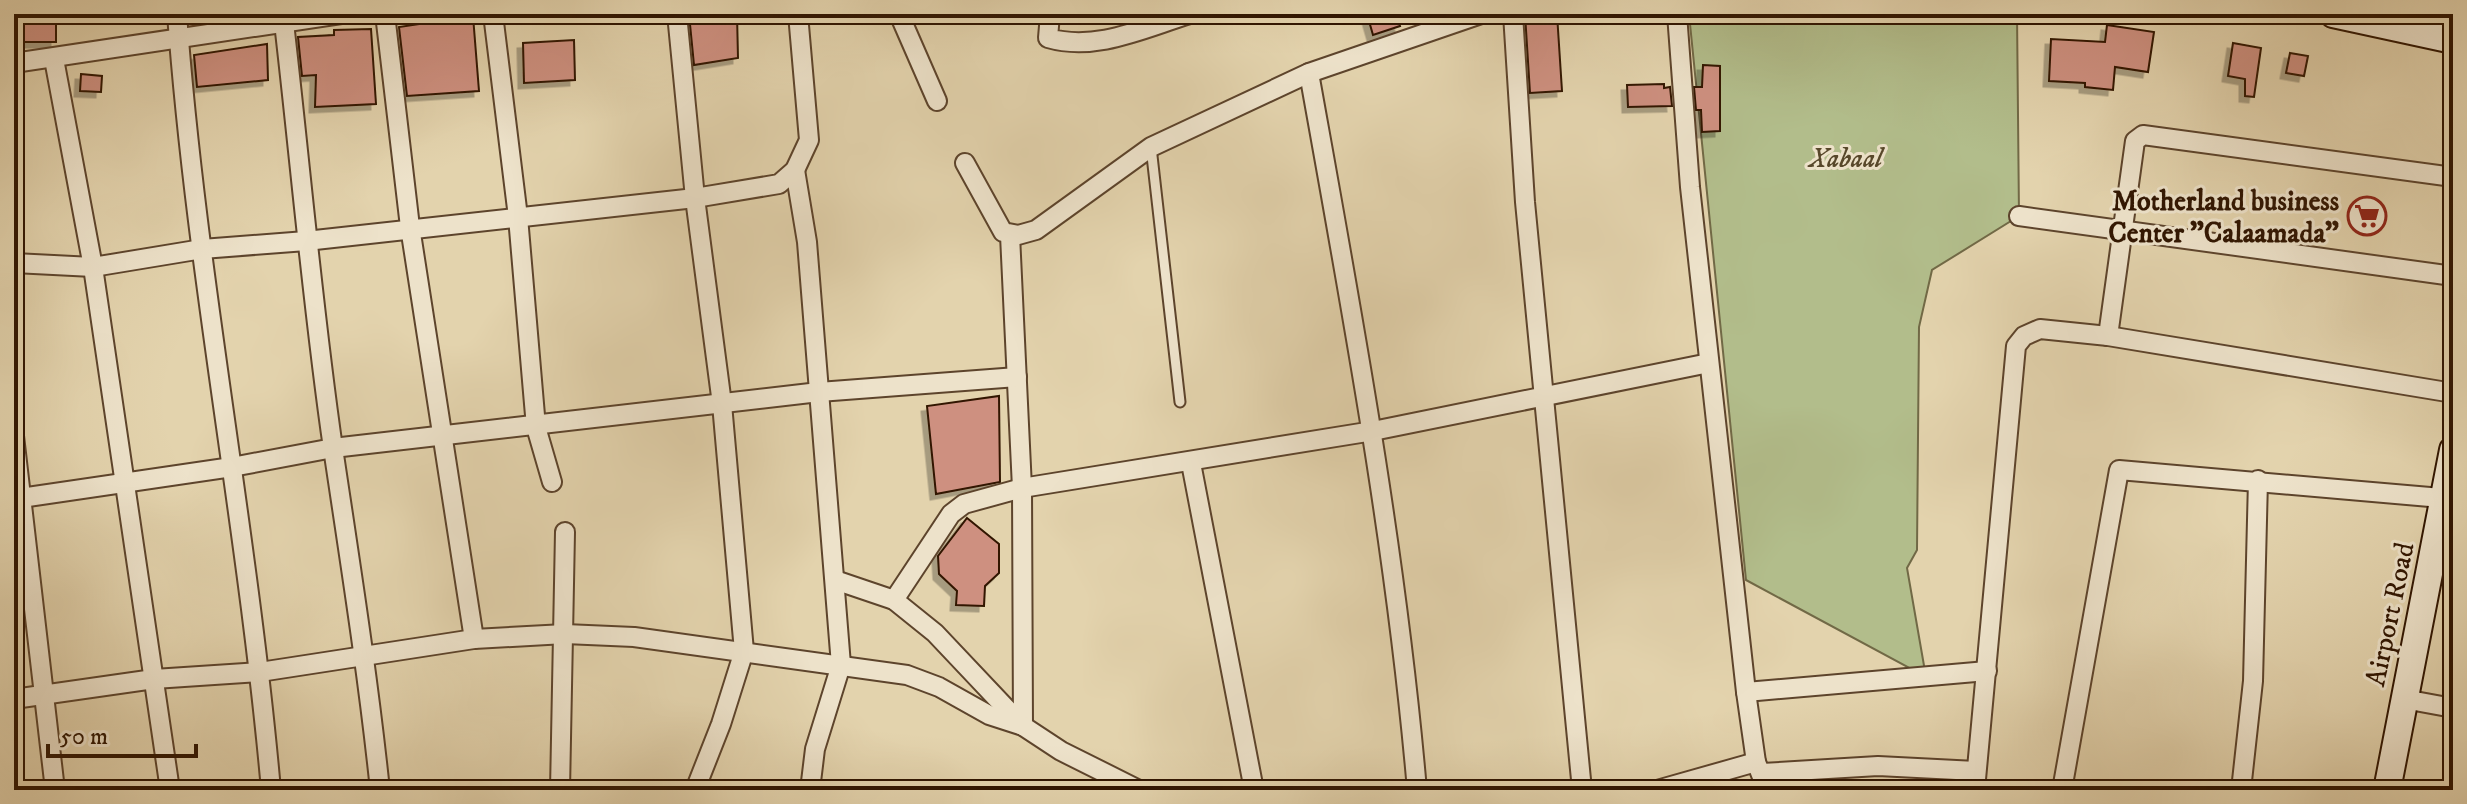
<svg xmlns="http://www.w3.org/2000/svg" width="2467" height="804" font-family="'IM FELL DW Pica',serif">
	<defs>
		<filter id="shadow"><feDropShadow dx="-5.5" dy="5.5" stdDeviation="0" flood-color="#0004"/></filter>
	</defs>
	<rect width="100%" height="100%" fill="#e3d3ad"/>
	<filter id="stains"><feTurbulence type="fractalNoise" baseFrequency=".0025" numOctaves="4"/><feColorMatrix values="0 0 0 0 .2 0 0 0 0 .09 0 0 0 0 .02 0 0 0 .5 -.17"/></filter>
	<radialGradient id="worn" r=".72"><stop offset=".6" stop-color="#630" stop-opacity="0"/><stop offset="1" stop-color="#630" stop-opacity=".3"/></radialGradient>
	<!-- green -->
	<path fill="#b2bd8b" stroke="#716946" stroke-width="2" d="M1689 14H2017L2019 216 1932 270 1919 327 1917 550 1907 568 1926 677 1746 580Z"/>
	<!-- building -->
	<g fill="#ce9080" stroke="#301501" stroke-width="2" filter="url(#shadow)">
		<rect x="19" y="14" width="37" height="28"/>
		<path d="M689 14H737L738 58 694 65Z"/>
		<path d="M1367 14H1396L1400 26 1373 35Z"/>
		<path d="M1525 14H1557L1562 91 1530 93Z"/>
		<path d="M473 16 479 91 407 96 399 27Z"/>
		<path d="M2107 25 2154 32 2148 72 2115 67 2113 90 2085 87V83L2049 81 2051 39 2105 42Z"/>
		<path d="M371 29 376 104 315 107 316 75 302 76 298 37 334 35V30Z"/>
		<path d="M574 40 575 80 524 83 523 43Z"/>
		<path d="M2233 43 2261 48 2254 97 2245 96V79L2228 76Z"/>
		<path d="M267 44 268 80 197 87 194 55Z"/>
		<path d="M2290 53 2308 56 2304 76 2286 73Z"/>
		<path d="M1703 65 1720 66V131L1702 132 1701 110H1696L1694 87H1702Z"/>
		<path d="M81 74 102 76 101 92 80 91Z"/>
		<path d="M1664 84V88L1670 87 1672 106 1628 107 1627 85Z"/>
		<path d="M999 396 1000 482 936 494 927 406Z"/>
		<path d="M967 518 999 544V573L985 586 984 606 956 605 957 591 939 574 938 556Z"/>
	</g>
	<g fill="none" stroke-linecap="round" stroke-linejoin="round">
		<defs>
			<path id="lane" d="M1151 147 1180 402"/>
			<g id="street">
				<path d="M177 14C196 274 248 530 271 790"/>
				<path d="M283 14C300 159 312 304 333 448 350 562 368 675 380 790"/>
				<path d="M385 14 410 227 474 639"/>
				<path d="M493 14 518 217 536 427 552 482"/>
				<path d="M677 14 695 198 722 404 744 651 721 724 695 790"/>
				<path d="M899 14 937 101"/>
				<path d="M1050 14 1048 38C1096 52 1144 28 1190 14"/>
				<path d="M1513 14 1525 202 1582 790"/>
				<path d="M1677 14 1690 187 1746 692 1756 762 1767 790"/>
				<path d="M54 59 93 267 170 790"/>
				<path d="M14 63 341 14"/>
				<path d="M1309 73C1352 313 1396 547 1417 790"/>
				<path d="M965 163 1003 232 1018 235 1036 230 1151 147 1309 73 1481 14"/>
				<path d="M795 170 807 242 841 665 815 749 810 790"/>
				<path d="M2019 216 2453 276"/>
				<path d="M1010 235 1022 488 1023 726"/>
				<path d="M14 263 93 267 202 249 306 241 695 198 779 184 795 170 809 140 798 14"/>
				<path d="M2108 336 2135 141 2143 135 2453 177"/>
				<path d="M14 436 55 790"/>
				<path d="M1191 463 1254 790"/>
				<path d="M14 499 232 467 333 448 819 392 1017 377"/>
				<path d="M835 580 894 600 935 633 1021 724"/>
				<path d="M894 600 951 514 964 504 1022 488 1373 431 1709 363"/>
				<path d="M1746 692 1987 671"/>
				<path d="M14 699 154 679 260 672 474 639 565 634 634 637 907 675 939 687 989 715 1023 726 1061 751 1139 790"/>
				<path d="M2404 699 2453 708"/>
				<path d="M1762 773 1878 766 1976 771"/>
				<path d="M560 790 565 532"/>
				<path d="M1657 790 1756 762"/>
				<path d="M1975 790 2016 346 2024 336 2040 329 2108 336 2453 393"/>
				<path d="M2062 790 2119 470 2453 499"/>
				<path d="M2241 790 2253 681 2258 480"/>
			</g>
			<g id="secondary">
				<path d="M2333 14 2453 40"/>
				<path d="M2387 790 2453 450"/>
			</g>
		</defs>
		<!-- lane casing -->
		<use href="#lane" stroke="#5d442c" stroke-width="13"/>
		<!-- street casing -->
		<use href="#street" stroke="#5d442c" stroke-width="22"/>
		<!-- secondary casing -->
		<use href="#secondary" stroke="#301501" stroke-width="30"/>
		<!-- lane -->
		<use href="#lane" stroke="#ede2ca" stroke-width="9"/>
		<!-- street -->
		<use href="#street" stroke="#ede2ca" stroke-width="18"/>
		<!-- secondary -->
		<use href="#secondary" stroke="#ede2ca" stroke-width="26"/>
	</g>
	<!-- icons -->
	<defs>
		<symbol id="supermarket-ring" viewBox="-11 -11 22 22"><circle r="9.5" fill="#ede2ca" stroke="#8f2418" stroke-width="1.5"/><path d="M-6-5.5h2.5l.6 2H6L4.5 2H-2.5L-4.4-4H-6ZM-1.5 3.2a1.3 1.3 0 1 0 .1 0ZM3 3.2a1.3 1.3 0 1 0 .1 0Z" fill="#8f2418"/></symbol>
	</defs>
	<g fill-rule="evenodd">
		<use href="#supermarket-ring" x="2345" y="194" width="44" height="44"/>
	</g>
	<g text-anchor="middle" stroke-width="6" stroke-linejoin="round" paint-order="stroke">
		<!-- park labels -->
		<g font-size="28" font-style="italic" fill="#57472a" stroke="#ede2ca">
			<text x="1846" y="167">Xabaal</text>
		</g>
		<!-- poi labels -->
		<g font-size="28" font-weight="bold" fill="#301501" stroke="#ede2ca" text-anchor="end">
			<text x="2339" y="210">Motherland business<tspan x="2339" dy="32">Center "Calaamada"</tspan></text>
		</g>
		<!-- street labels -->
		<g font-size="28" fill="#301501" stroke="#ede2ca">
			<text transform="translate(2389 614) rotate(-78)" y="10">Airport Road</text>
		</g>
	</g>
	<!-- margin -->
	<rect width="2467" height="804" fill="none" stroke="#e3d3ad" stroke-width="48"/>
	<rect x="16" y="16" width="2435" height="772" fill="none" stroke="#301501" stroke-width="4"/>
	<rect x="24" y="24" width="2419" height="756" fill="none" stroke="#301501" stroke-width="2"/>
	<!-- scale -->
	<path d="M48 744v12h148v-12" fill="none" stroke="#301501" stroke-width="4"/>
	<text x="60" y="744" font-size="24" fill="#301501" stroke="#ede2ca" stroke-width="6" paint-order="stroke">50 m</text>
	<rect width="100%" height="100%" filter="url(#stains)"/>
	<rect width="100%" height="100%" fill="url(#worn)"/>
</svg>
